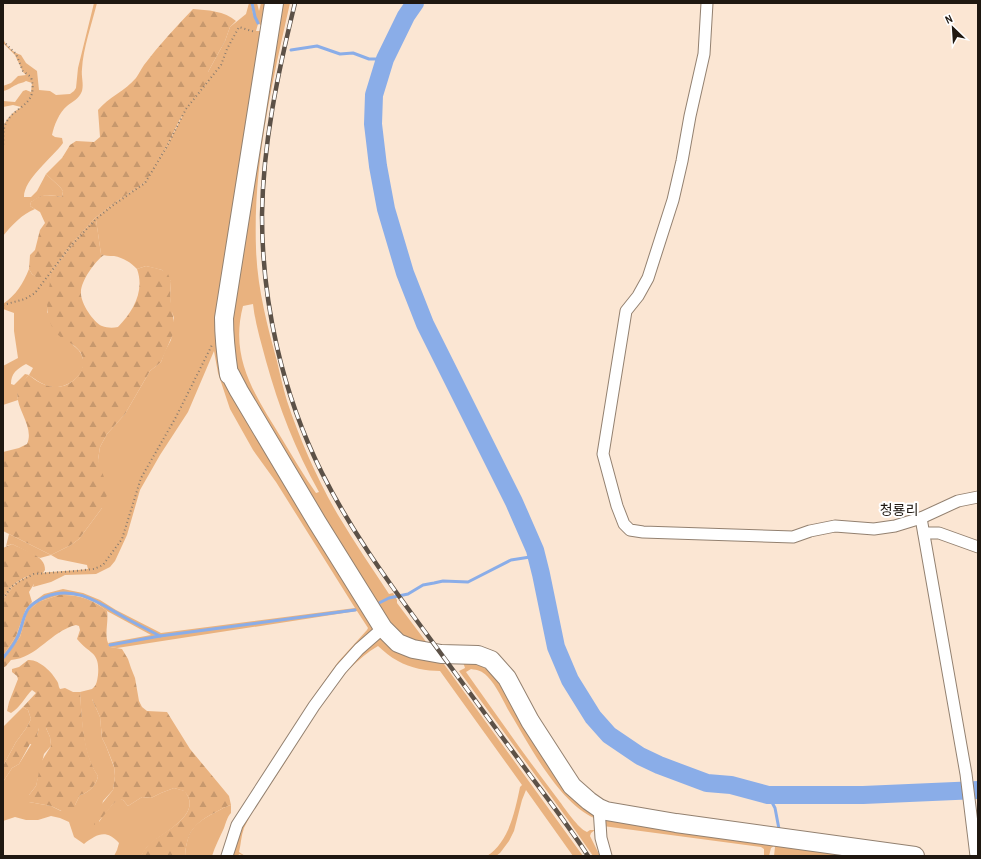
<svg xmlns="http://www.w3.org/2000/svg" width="981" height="859" font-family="'Archivo Narrow','Noto Sans KR',sans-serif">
	<defs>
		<pattern id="forest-firs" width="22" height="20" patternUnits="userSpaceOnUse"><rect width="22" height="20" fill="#e9b27f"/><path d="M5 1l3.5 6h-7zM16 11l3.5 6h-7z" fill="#c7986d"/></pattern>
	</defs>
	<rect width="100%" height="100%" fill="#fbe6d3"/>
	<!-- green -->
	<g fill="#e9b27f" fill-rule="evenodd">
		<path d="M94 3H97C92 23 83 49 82 69 81 76 84 84 82 91 79 99 73 101 67 106 59 113 54 125 52 135L55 137 62 138 63 143C52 158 24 179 24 197H31L37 191 46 174 60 187 63 191 62 197C48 194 43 194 31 202L30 206 35 209C22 214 11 226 3 236V127C7 118 12 113 21 107L13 105 3 107V101L15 102 23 91 26 90 31 92 32 83 26 81C23 83 19 83 16 85 11 87 9 90 3 91V86L11 83 18 76 26 75 23 72 15 55 3 43V39C6 46 14 53 21 55L26 63 37 71 39 90 50 91 56 95 70 94 74 91 76 88 78 68Z"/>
		<path d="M249 3H251L253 14 258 24 256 31H263L218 342 374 629 311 700 338 662 367 630 368 628 357 611 117 648 110 647 108 643 151 635 107 611 96 603 80 596 69 595H59L38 602 27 612 20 637 3 659V656L16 636 28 606 44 594 63 589 83 593 100 600 116 610 161 633 355 608 276 482 253 450 230 409 218 373 214 351 188 412 160 455 140 490 127 535 115 561 110 567 96 574 65 575 51 582 33 587 34 584 12 588 3 600C4 589 25 576 35 574 52 571 71 571 88 569L87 565 58 559 51 555 40 558 12 544 6 546 9 534 51 555 71 545 79 539 102 508 98 460 100 447 107 434 125 414 150 371 161 362 165 351 171 340 174 318 171 309 170 297 171 281 162 270 146 266 137 269C130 262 124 258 114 256 109 256 105 256 101 254L96 220 70 248 50 274 51 284 47 312C55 322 62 335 72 344 76 348 80 350 82 356 89 372 69 389 53 387 44 386 36 380 29 375 22 382 16 390 18 400L3 405V366L18 358 14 331V313L3 309V304C16 295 23 284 29 269L32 274 43 281 69 247 95 218 120 199 144 183 166 148 186 109 208 81V72L225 41 230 27 246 14ZM26 364 33 368 29 375 25 374 14 385 11 384C11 373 17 369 26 364Z"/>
		<path d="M253 3H257L259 11 261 3H267L263 27C255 22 254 12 253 3Z"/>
		<path d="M281 3H290C272 83 253 165 256 248 257 286 267 325 277 361 280 374 283 388 287 401 300 440 317 479 338 515 354 542 372 568 389 594L393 593 397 600V603L430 647 408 640 390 623 263 421 237 369 231 328ZM253 304C255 323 261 342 266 361 279 408 295 449 319 492L316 493C304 476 293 457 282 439 256 396 229 360 243 306Z"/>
		<path d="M382 637 441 660 583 856H573L526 790 522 800 514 831 509 841 500 853 496 856H487C509 842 515 811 520 787L522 785 440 671C427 671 410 668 398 661 390 657 384 651 378 646 337 670 311 722 286 761 272 783 255 805 244 828 241 836 241 844 239 852L245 856 239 854 238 856H230L239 831 324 695 375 640Z"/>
		<path d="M463 662C473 663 481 665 490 671L593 813 594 818C558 801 530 746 510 713 503 701 497 686 487 676 482 671 478 670 471 669L466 672C497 716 528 760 560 802 566 810 578 828 587 832L590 830H595L591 833 590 836 600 856H593L566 817 459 671 465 668Z"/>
		<path d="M92 689V699L100 717 102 738 106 746 114 767 115 776 113 790 103 801 99 822 105 813 118 798 123 800 128 806 142 797 151 798 161 793 174 788 185 791C186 793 188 796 189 799 195 818 161 834 150 844 146 847 144 852 141 856H114L117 850 119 843C106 829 97 834 84 844L74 837 69 822 60 818 51 816 38 820H26L15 817 3 821V782L12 768 19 764 37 735 39 728H46L50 737 51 746 44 754 36 786 29 795V802L51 806 61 811 75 805 80 795C89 793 97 784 98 776 82 754 82 719 80 692Z"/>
		<path d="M23 707 28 710 31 719 27 727 16 742 3 766V727Z"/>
		<path d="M231 805V813C227 817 226 823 224 828 220 837 215 846 212 856H185C187 832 193 824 214 813 220 810 224 807 231 805Z"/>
		<path d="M604 819 861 856 784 855 774 856 775 847 774 846 771 848 769 856H764V849L761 847 603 826Z"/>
	</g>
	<!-- forest -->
	<g fill="url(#forest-firs)">
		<path d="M193 9C207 10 225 11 236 21L230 27 225 41 208 72V81L180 119 166 148 149 176 144 183 120 199 95 218 69 247 43 282 32 274 29 269 30 255 35 250 40 230 45 223 40 212 30 206 31 202C43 193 48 195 62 197L63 191 60 187 46 174 62 158 70 145 76 141 94 142 100 137 98 110C109 97 125 91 136 78 139 74 141 69 144 65 159 45 176 27 193 9Z"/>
		<path d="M96 219 101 254 104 255C95 261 81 281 81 292 80 302 93 322 102 326 107 328 113 328 118 327 133 312 145 291 137 269L146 266 155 268 162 270 168 274 171 281 170 297 175 329 161 362 150 371 125 414 107 434 100 447 98 460 106 483 107 495 102 508 79 539 71 545 51 555 3 531V452L19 448 27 444C36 424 9 404 20 384 22 381 26 378 29 375 36 381 46 387 56 387 64 387 72 383 77 377 80 374 83 368 83 363 84 346 66 343 56 333 52 329 49 319 48 314 45 304 51 286 50 274L70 248Z"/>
		<path d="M12 544C23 550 46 555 45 570L43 573C26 574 12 583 3 597V548Z"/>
		<path d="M32 576 34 584 29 592 32 602 26 609 16 636 3 656V600L12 588Z"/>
		<path d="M59 595C79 594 92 599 107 611 109 624 103 636 110 647L122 649 128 659 131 668 135 678 139 701 142 707 147 711 167 712 190 749 229 796 231 805C224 807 220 810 214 813 193 824 187 833 185 856H141C143 852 146 847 150 843 161 834 195 818 189 799 188 796 186 793 184 791L174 788 161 793 151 798 142 797 128 806 123 800 118 799C110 806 102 820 94 825V817L97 810 113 790 115 776 114 766 106 746 102 738 100 717 92 699V689C97 685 97 681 98 675 100 651 90 655 77 639L80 630 79 626 76 625C51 631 37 658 11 660L6 666 3 668V659L20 637 27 612 38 602Z"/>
		<path d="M28 660C39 659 52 672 57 681 59 684 58 686 60 689L65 688 73 692H80C82 719 83 754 98 776 97 784 89 793 80 795L75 805V812L70 815 51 806 29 802V795L36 786 41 762 51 746 50 737 46 728H39L37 735 39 741 35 745 30 744 19 764 12 768 3 782V766L16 742 27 727 31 719 28 710 23 707 36 693 32 690C25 697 20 708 11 713L7 711 9 702 18 679 17 676 12 672V669L19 667Z"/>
	</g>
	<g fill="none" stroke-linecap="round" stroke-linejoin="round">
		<!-- stream -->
		<g stroke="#8aade8" stroke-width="3">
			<path d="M252 3 255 17 258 23"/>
			<path d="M291 50 317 46 340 54 353 53 369 59H385"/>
			<path d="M379 603 389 598 408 594 423 585 434 583 443 581 468 582 511 560 530 557 535 550"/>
			<path d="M110 645 160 636 355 610"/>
			<path d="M3 658C8 652 14 645 17 638 22 629 22 618 28 609 32 603 39 600 45 597 74 585 98 602 122 616 134 623 147 629 160 636"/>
			<path d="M768 795 775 808 779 829"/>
		</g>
		<!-- river -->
		<path stroke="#8aade8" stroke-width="18" d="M415 3 406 16 385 59 374 95 373 124 378 166 386 209 405 273 425 324 514 502 535 550 541 574 556 647 570 680 593 717 609 735 640 756 659 765 707 783 731 785 768 795H863L978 790"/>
		<defs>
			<g id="minor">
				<path d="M707 3 704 54 690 116 682 161 673 200 648 278 638 296 626 311 603 454 617 506 624 524 630 530 643 532 793 537 810 531 835 526 874 529 895 526 921 518 958 501 978 497"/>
				<path d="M921 518 966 774 976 856"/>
				<path d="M924 533H939L978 547"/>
				<path d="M599 808 601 838 606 856"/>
				<path d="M227 856 237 825 314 706 341 669 359 649 383 628"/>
			</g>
			<path id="primary" d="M274 3 224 318C224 337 226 355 229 375L230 374 239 391 317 522 383 628 398 643 413 649 441 654 478 655 491 660 507 678 530 721 572 786 589 801 599 808 606 811 676 823 915 856"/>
		</defs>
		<!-- minor casing -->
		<use href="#minor" stroke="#938170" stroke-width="13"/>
		<!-- primary casing -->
		<use href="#primary" stroke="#938170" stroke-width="20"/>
		<!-- path -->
		<g stroke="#8a7c6f" stroke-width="2" stroke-dasharray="1 3" stroke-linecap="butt">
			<path d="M3 41 16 54 23 71 31 77C39 106 15 105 6 123 2 130 4 140 3 148"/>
			<path d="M3 305 25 299 35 293 69 248 96 219 112 206 145 183 166 148 186 109 221 65 227 49 239 27 255 32"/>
			<path d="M3 599 11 587 20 581 34 574 75 571 94 569 103 565 122 539 141 478 176 417 212 345"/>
		</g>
		<!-- minor -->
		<use href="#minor" stroke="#fff" stroke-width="11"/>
		<!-- primary -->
		<use href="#primary" stroke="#fff" stroke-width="18"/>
		<defs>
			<path id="rail" d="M295 3C278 72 263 143 262 215 262 303 282 393 322 473 349 527 384 576 420 625 457 675 493 725 530 775 550 802 570 828 588 856"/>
		</defs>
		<!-- rail casing -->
		<use href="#rail" stroke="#5c5147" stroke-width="4.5"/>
		<!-- rail -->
		<use href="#rail" stroke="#fff" stroke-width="3" stroke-dasharray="9" stroke-linecap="butt"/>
	</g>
	<g text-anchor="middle" stroke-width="4" stroke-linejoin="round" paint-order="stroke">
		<!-- quarter labels -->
		<g font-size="14" fill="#1f1811" stroke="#fff">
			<text x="899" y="515">청룡리</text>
		</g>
	</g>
	<!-- border -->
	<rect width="981" height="859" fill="none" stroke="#1f1811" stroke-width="8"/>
	<!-- north arrow -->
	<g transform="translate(953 28) rotate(335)" stroke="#ffffff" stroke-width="3" paint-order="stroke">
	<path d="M0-3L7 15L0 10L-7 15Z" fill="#1f1811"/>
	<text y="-6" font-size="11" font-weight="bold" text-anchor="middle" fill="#1f1811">N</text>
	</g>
</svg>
